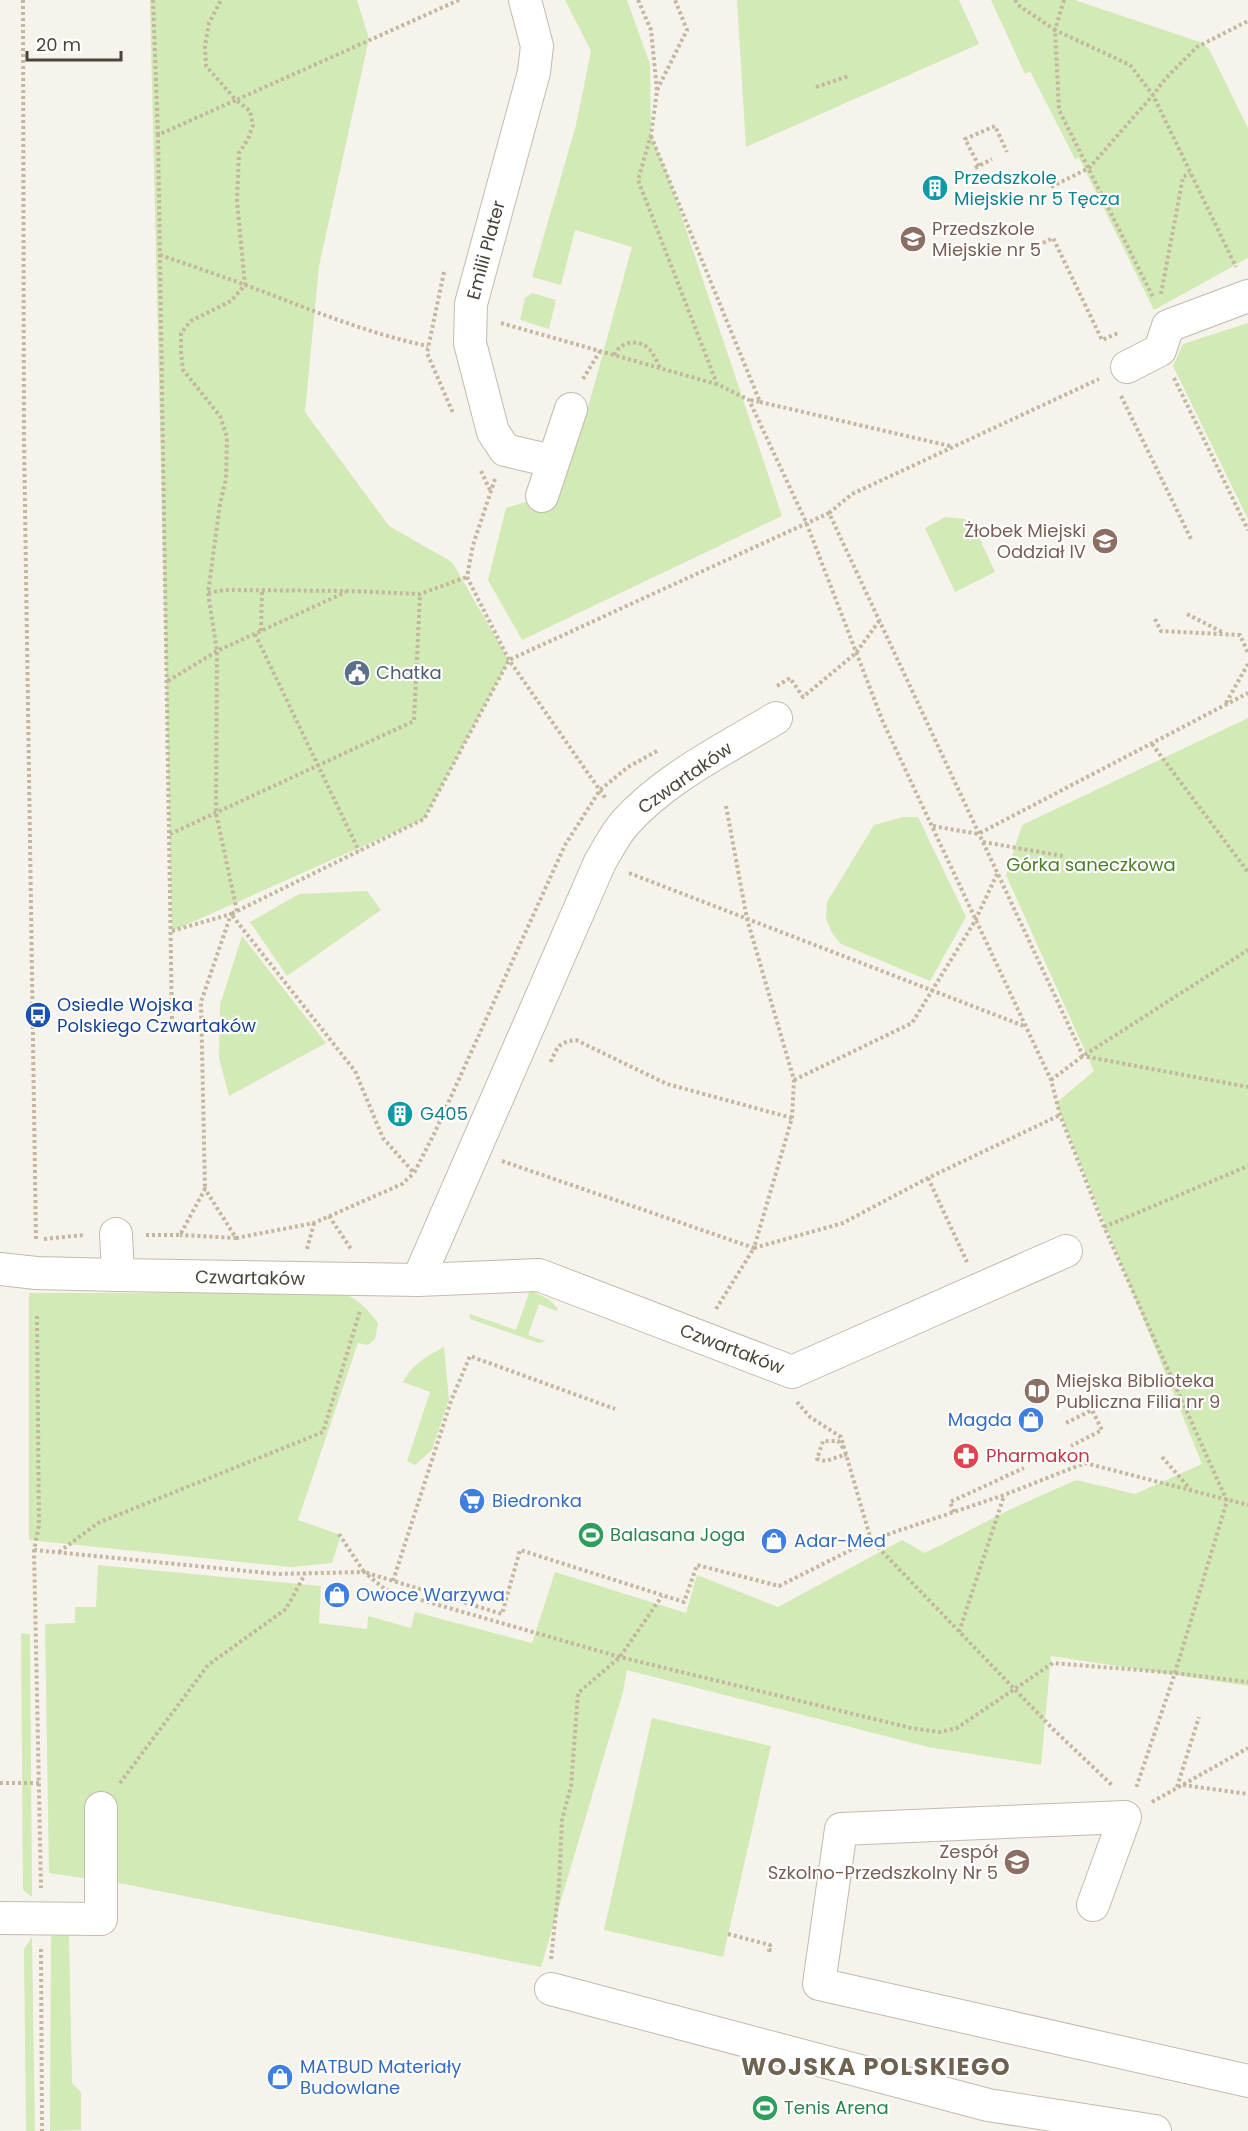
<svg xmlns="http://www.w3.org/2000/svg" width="1248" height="2131" font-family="Poppins,sans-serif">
	<rect width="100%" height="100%" fill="#f6f3ec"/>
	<!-- green -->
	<g fill="#d2eab5">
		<path d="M150 0H357L369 39 319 266 305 412 389 526 452 562 509 660 424 819 172 931Z"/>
		<path d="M565 0H627L650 64 651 135 668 176 782 516 522 640 488 580 506 508 558 492 586 415 632 247 575 230 561 285 532 277 576 125 591 51Z"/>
		<path d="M737 0H959L979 44 746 147Z"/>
		<path d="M991 0H1075L1200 42 1209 49 1248 128V258L1154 310 1079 158 1075 159 1030 71 1025 74Z"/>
		<path d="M532 293 556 300 549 329 520 320 525 298Z"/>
		<path d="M1248 323V519L1173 366 1183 344Z"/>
		<path d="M945 517 965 519 977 533 995 572 955 592 925 528Z"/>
		<path d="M1248 718V1686L1051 1656 1041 1765 928 1747 627 1670 623 1692 541 1967 124 1884 49 1873 45 1624 75 1623V1607H96L98 1565 321 1586 319 1623 367 1629 368 1616 411 1628 415 1612 532 1643 555 1572 686 1613 697 1575 778 1607 902 1540 925 1553 1009 1510 1076 1480 1135 1494 1202 1464 1056 1103 1094 1071 1006 875 1022 825Z"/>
		<path d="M903 817H918L966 917 930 981 841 944 832 933 826 918 827 902 874 825Z"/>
		<path d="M367 891 381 910 287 976 250 922 299 894Z"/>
		<path d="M242 936 326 1043 229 1096 219 1058 220 1005Z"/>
		<path d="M530 1290 550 1300 558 1309 557 1311 539 1304 528 1335 546 1341 539 1343 470 1319V1314L516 1330Z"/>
		<path d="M29 1293H342C358 1299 368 1309 378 1323L375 1339 368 1345 358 1343 298 1520 341 1535 332 1563 291 1567 29 1540Z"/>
		<path d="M444 1347 449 1399 432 1450 415 1465 407 1461 430 1392 403 1382C412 1364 427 1356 444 1347Z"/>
		<path d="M21 1633 30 1634 32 1897 23 1890Z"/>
		<path d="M652 1718 771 1746 723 1957 604 1930Z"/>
		<path d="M69 1935 72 2083 81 2092V2130L50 2131 51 1936Z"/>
		<path d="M32 1937 35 2131H26L24 1949Z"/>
	</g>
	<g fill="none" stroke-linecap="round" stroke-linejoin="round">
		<defs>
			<g id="minor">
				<path d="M525 0 537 46 534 72 471 304 470 343 493 432 505 450 552 461"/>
				<path d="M1127 367 1160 350 1168 326 1248 296"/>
				<path d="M542 496 571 409"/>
				<path d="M116 1234 118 1275"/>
				<path d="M0 1269 36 1273 118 1275 418 1280 539 1275 792 1372 1066 1251"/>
				<path d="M418 1280 600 862C608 849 615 834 625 823 665 778 725 749 776 718"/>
				<path d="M1093 1905 1125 1817 841 1829 819 1984 1248 2081"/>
				<path d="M0 1918 101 1919V1808"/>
				<path d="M551 1989 988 2105 1155 2131"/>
			</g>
		</defs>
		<!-- minor casing -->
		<use href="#minor" stroke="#c2bbae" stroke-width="34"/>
		<!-- path -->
		<g stroke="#c4b79f" stroke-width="4" stroke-dasharray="3 3" stroke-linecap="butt">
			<path d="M23 0 24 440 36 1241"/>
			<path d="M153 0 158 135"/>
			<path d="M459 0 236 100 250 111 253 125 248 139 239 153 237 201 245 285 231 301 191 321 181 333V352L183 370 220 416 227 437 226 479 220 504 208 593 224 590 350 591 420 594 467 577"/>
			<path d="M638 0 651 30 657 91 651 135 638 180 717 384 749 400 806 522 883 722 1051 1080 1060 1115 1104 1227 1227 1501 1175 1673 1136 1788"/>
			<path d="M1015 0 1018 5 1055 30 1059 110 1154 299"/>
			<path d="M1064 0 1055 30 1130 65 1153 95 1236 267"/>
			<path d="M816 87 849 76"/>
			<path d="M657 90 687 30 675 0"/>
			<path d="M651 136 760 402 750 400"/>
			<path d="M979 166 965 139 995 126 1007 152"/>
			<path d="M975 168 992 159"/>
			<path d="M1051 187 1089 168 1153 95 1166 78 1197 47 1248 21"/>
			<path d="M1043 243 1053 238 1102 340 1118 333"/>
			<path d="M160 255C189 265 219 275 248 286 307 308 365 333 428 346"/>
			<path d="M444 272 427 353 453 413"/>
			<path d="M1161 294 1183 177 1190 173"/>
			<path d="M501 323 716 384"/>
			<path d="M614 355C620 343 635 338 647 347 653 352 656 360 660 368"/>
			<path d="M1174 378 1248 530"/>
			<path d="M583 379 600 351"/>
			<path d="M1121 396 1192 541"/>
			<path d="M760 402 950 446"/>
			<path d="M481 471 491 492"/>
			<path d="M495 479 473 545 467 577 509 660 606 799"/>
			<path d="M829 513 852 494 1099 379"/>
			<path d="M208 593 217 651 216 813 237 911"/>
			<path d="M1187 614 1224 633"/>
			<path d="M1155 619 1161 631 1240 635 1248 653"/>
			<path d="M261 631 262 590"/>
			<path d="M255 634 359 851"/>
			<path d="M168 681 217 651 346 592"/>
			<path d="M777 686 790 678 803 697 856 653 879 621"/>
			<path d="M1226 703 1248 664"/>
			<path d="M1152 744 1248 872"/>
			<path d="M657 751 628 767 600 790 565 845 435 1132 414 1173 383 1138 355 1071 231 914 424 819 509 660 829 513 1083 1056 1248 1087"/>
			<path d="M726 806 747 919 794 1080 792 1118"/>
			<path d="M933 826 978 834 1248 693"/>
			<path d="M170 834 414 721 420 594"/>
			<path d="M983 842 1063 856"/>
			<path d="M629 873 1024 1026"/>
			<path d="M172 931 231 914 201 1002 205 1189"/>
			<path d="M172 1025 158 135 236 100 206 66 205 46 209 23 221 0"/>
			<path d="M794 1080 912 1023 975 921 997 874"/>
			<path d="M1051 1080 1083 1056 1248 950"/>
			<path d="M502 1161 754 1248 792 1118 667 1084 576 1040C558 1042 557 1048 550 1063"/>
			<path d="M928 1178 967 1262"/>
			<path d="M329 1216 351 1249"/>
			<path d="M1104 1227 1248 1166"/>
			<path d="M146 1235H180L205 1189 236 1238 180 1235"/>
			<path d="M236 1238 314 1223 402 1184 414 1173"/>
			<path d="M44 1239 84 1235"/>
			<path d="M307 1249 314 1223"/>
			<path d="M716 1309 754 1248 843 1223 928 1178 1060 1115"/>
			<path d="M37 1316 39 1525 34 1550 41 1888"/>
			<path d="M797 1402 810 1417 841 1437 871 1540 1053 1729 1113 1786"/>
			<path d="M1066 1423 1092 1410 1102 1430 1071 1446"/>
			<path d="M843 1448 838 1441H823L817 1459 826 1461 844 1455"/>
			<path d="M1162 1457 1191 1490"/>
			<path d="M954 1512 950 1502 1024 1468"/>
			<path d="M339 1534 364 1572 502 1614 520 1550 684 1602 697 1565 779 1586 871 1540 1004 1495 1085 1463 1248 1505"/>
			<path d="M34 1550 277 1574 364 1572 386 1590 620 1657 911 1728 940 1732 957 1728 1053 1663 1175 1673 1248 1682"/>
			<path d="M59 1552 98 1523 323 1432 360 1311"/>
			<path d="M393 1581 451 1401 470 1356 615 1409"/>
			<path d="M959 1632 1004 1496"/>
			<path d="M0 1783H39"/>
			<path d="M120 1783 208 1665 286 1609 305 1574"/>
			<path d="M1183 1785 1248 1794"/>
			<path d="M1177 1787 1199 1717"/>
			<path d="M1152 1802 1248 1748"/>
			<path d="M728 1934 770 1945 769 1950H773"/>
			<path d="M41 1949 42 2131"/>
			<path d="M551 1959 559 1885 562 1820 571 1786 578 1693 620 1657 662 1596"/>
		</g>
		<!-- minor -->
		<use href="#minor" stroke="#fff" stroke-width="32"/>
		<!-- path-bridge -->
		<path stroke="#c4b79f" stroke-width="4" stroke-dasharray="3 3" stroke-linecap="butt" d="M844 1455 849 1454"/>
	</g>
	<!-- icons -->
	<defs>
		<symbol id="building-disc" viewBox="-11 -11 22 22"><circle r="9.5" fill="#0f9aa8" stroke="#fff"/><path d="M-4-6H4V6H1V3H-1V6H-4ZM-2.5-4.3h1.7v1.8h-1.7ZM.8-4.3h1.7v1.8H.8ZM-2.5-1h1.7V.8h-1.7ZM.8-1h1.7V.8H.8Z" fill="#fff"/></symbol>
		<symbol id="school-disc" viewBox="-11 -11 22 22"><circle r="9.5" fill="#8d6e63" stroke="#fff"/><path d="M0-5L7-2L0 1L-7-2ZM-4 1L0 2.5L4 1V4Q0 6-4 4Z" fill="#fff"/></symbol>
		<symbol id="civic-disc" viewBox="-11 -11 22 22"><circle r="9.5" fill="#5c6f8a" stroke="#fff"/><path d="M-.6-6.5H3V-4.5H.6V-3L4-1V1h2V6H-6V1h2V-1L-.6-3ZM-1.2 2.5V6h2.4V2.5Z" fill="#fff"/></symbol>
		<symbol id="bus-disc" viewBox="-11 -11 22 22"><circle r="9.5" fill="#1a4fb4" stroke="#fff"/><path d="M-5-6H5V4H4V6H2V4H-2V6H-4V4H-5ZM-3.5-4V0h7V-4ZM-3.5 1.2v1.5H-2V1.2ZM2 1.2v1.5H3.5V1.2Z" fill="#fff"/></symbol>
		<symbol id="library-disc" viewBox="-11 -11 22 22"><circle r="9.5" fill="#8d6e63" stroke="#fff"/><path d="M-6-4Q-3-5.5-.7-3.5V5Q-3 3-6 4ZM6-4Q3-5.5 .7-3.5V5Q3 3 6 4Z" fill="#fff"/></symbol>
		<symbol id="shop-disc" viewBox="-11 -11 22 22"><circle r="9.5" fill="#3f7fe0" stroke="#fff"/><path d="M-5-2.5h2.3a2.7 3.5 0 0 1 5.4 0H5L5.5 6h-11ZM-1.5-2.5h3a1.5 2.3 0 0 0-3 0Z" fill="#fff"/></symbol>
		<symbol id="pharmacy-disc" viewBox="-11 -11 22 22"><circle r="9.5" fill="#e0444e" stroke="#fff"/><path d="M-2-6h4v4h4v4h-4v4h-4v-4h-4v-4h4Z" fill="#fff"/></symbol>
		<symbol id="supermarket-disc" viewBox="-11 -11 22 22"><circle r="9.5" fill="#3f7fe0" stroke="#fff"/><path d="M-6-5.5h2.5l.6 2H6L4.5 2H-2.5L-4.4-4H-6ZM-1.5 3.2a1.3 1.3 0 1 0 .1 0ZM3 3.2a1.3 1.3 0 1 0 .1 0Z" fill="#fff"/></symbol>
		<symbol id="stadium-disc" viewBox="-11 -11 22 22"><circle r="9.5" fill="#2e9e5b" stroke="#fff"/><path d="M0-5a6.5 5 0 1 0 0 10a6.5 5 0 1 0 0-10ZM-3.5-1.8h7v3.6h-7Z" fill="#fff"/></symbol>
	</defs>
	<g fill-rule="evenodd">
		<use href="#building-disc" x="920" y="173" width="30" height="30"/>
		<use href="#school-disc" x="898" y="224" width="30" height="30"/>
		<use href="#school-disc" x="1090" y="526" width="30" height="30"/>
		<use href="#civic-disc" x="342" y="658" width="30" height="30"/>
		<use href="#bus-disc" x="23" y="1000" width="30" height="30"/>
		<use href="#building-disc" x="385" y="1099" width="30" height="30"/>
		<use href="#library-disc" x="1022" y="1376" width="30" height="30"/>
		<use href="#shop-disc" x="1016" y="1405" width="30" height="30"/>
		<use href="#pharmacy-disc" x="951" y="1441" width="30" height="30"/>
		<use href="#supermarket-disc" x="457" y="1486" width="30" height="30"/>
		<use href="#stadium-disc" x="576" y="1520" width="30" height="30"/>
		<use href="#shop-disc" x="759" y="1526" width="30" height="30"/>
		<use href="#shop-disc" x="322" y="1580" width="30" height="30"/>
		<use href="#school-disc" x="1002" y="1847" width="30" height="30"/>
		<use href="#shop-disc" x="265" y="2062" width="30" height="30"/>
		<use href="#stadium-disc" x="750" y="2093" width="30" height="30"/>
	</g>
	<g text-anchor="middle" stroke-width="4.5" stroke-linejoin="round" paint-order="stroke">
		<!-- culture labels -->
		<g font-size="18" fill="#0d838f" stroke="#fff" text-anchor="start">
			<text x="954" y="184">Przedszkole<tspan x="954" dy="21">Miejskie nr 5 Tęcza</tspan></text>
			<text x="420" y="1120">G405</text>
		</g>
		<!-- education labels -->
		<g font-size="18" fill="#785e54" stroke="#fff" text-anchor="start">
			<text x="932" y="235">Przedszkole<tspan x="932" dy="21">Miejskie nr 5</tspan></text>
			<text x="1086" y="537" text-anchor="end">Żłobek Miejski<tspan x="1086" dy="21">Oddział IV</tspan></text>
			<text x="1056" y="1387">Miejska Biblioteka<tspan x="1056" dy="21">Publiczna Filia nr 9</tspan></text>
			<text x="998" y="1858" text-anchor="end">Zespół<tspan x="998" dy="21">Szkolno-Przedszkolny Nr 5</tspan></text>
		</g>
		<!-- street labels -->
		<g font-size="18" fill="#4b4439" stroke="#fff">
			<text transform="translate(486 250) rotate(-75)" y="6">Emilii Plater</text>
			<text transform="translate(685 778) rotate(-35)" y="6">Czwartaków</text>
			<text transform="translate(250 1278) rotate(1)" y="6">Czwartaków</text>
			<text transform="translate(732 1349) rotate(21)" y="6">Czwartaków</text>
		</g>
		<!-- service labels -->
		<g font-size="18" fill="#4e5e75" stroke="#fff" text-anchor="start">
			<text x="376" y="679">Chatka</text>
		</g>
		<!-- park labels -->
		<g font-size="18" fill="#4a7f2a" stroke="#fff">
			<text x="1091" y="871">Górka saneczkowa</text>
		</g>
		<!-- transit labels -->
		<g font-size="18" fill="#164399" stroke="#fff" text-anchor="start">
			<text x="57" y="1011">Osiedle Wojska<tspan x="57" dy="21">Polskiego Czwartaków</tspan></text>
		</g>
		<!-- shop labels -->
		<g font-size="18" fill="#366cbe" stroke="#fff" text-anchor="start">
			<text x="1012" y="1426" text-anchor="end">Magda</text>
			<text x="492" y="1507">Biedronka</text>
			<text x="794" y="1547">Adar-Med</text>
			<text x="356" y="1601">Owoce Warzywa</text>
			<text x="300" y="2073">MATBUD Materiały<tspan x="300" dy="21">Budowlane</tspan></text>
		</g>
		<!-- health labels -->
		<g font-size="18" fill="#be3a42" stroke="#fff" text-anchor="start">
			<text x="986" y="1462">Pharmakon</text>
		</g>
		<!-- leisure labels -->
		<g font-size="18" fill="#27864d" stroke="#fff" text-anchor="start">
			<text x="610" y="1541">Balasana Joga</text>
			<text x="784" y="2114">Tenis Arena</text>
		</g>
		<!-- district labels -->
		<g font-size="24" font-weight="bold" letter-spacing="1.5" fill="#6e6250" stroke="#fff">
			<text x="876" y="2075">WOJSKA POLSKIEGO</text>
		</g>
	</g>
	<!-- scale -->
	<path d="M27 51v9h94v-9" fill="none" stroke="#4b4439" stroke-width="3"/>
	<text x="36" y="51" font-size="18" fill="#4b4439" stroke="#ffffff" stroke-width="4.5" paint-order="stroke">20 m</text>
</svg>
